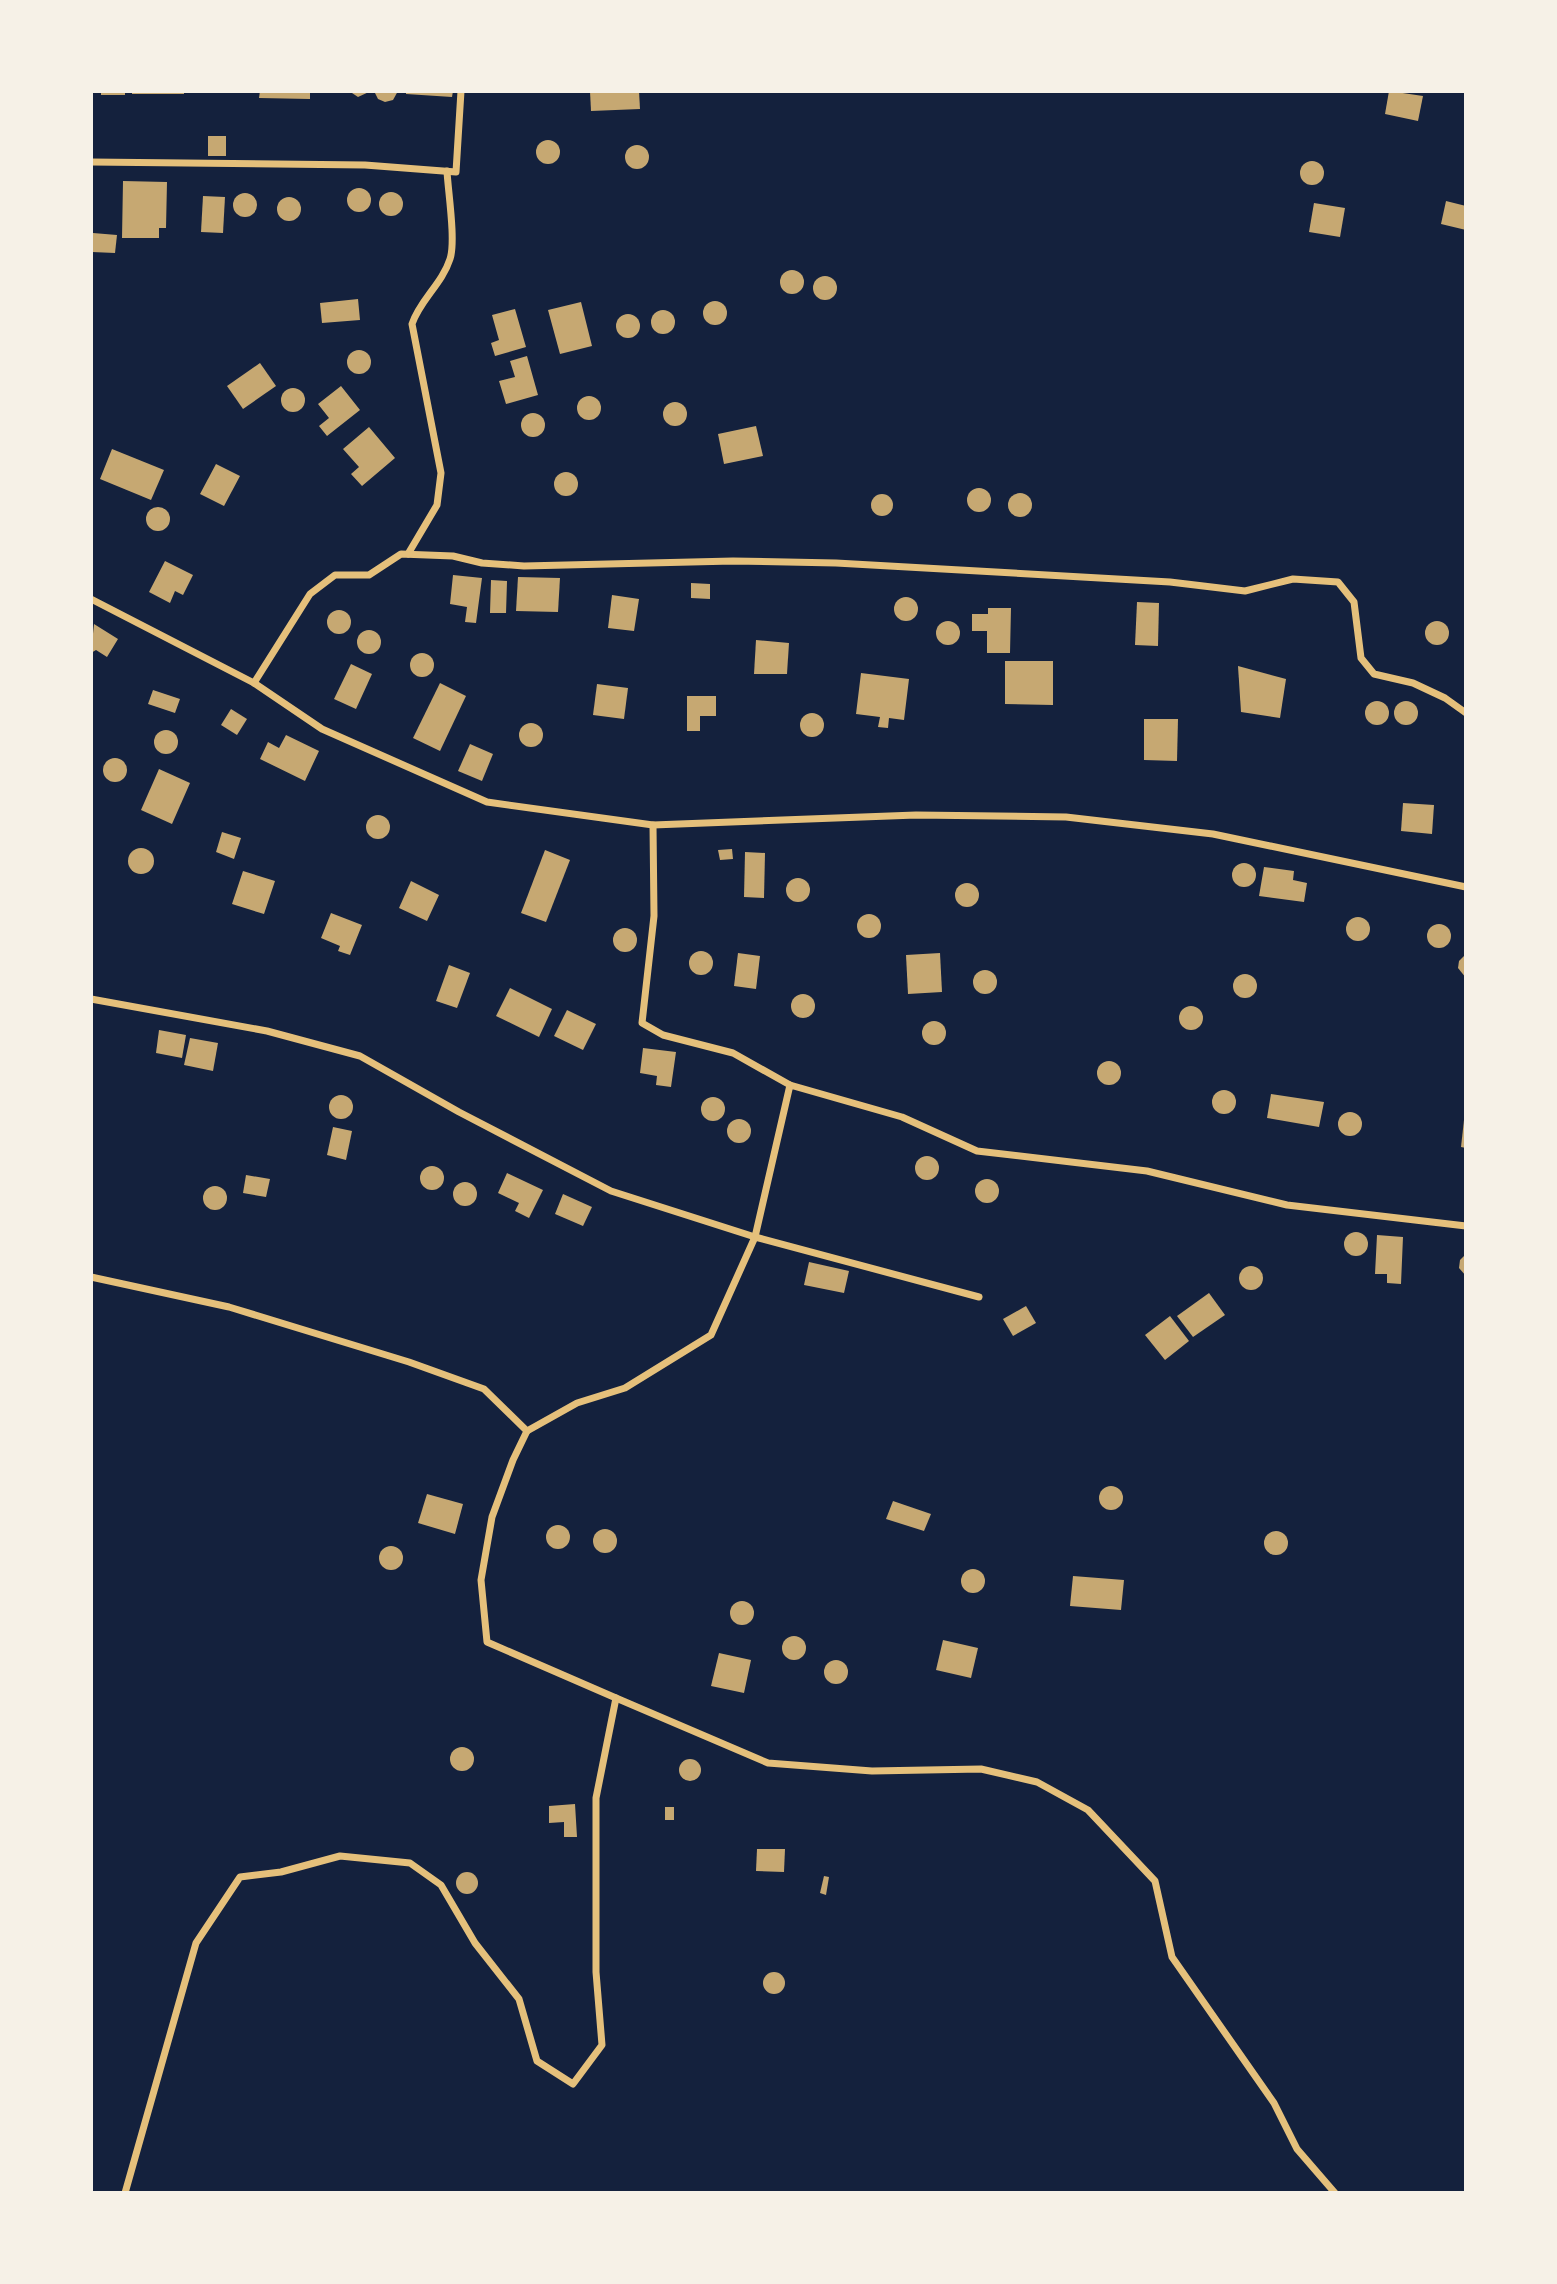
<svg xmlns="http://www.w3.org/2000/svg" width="1557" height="2284" font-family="'Roboto Condensed',sans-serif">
	<rect width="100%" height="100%" fill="#14213d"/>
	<!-- building -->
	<g fill="#c6a872">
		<rect x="101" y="91" width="24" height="4"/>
		<rect x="132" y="91" width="52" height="3"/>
		<path d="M260 91H310V99L259 98Z"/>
		<path d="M349 91H371L358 97Z"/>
		<path d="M374 91H398L393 100 385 102 378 99Z"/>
		<path d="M406 91H453L452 97 406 94Z"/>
		<path d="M590 91H639L640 109 591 111Z"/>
		<path d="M1389 91 1423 96 1418 121 1385 114Z"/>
		<rect x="208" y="136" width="18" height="20"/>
		<circle cx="548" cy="152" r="12"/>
		<circle cx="637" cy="157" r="12"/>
		<circle cx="1312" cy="173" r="12"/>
		<path d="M123 181 167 182 166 228H159V238H122Z"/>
		<circle cx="359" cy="200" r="12"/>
		<circle cx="391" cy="204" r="12"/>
		<circle cx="245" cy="205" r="12"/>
		<path d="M203 196 225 197 223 233 201 232Z"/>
		<circle cx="289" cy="209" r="12"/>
		<path d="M1446 201 1466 206V230L1441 224Z"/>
		<path d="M1314 203 1345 208 1340 237 1309 232Z"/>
		<path d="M93 233 117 235 115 253 92 252Z"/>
		<circle cx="792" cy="282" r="12"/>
		<circle cx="825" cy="288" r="12"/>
		<path d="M358 299 360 320 322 323 320 303Z"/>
		<circle cx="715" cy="313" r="12"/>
		<path d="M581 302 592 346 560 354 548 310Z"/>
		<path d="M515 309 526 347 495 356 491 343 499 340 492 315Z"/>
		<circle cx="663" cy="322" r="12"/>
		<circle cx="628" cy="326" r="12"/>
		<circle cx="359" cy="362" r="12"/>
		<path d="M527 356 538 395 506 404 499 381 515 377 510 361Z"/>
		<path d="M260 363 276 386 243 409 227 386Z"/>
		<path d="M341 386 360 410 327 436 319 426 329 418 318 404Z"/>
		<circle cx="293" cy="400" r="12"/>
		<circle cx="589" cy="408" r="12"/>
		<circle cx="675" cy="414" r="12"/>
		<circle cx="533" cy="425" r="12"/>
		<path d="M756 426 763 456 724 464 718 434Z"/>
		<path d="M369 427 395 458 362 486 351 474 359 467 343 449Z"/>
		<path d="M112 449 164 470 151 500 100 479Z"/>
		<path d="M216 464 240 476 224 506 200 494Z"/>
		<circle cx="566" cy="484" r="12"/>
		<circle cx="979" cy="500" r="12"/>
		<circle cx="1020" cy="505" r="12"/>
		<circle cx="882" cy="505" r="11"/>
		<circle cx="158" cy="519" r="12"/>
		<path d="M165 561 193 575 183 595 175 591 170 603 149 592Z"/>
		<path d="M453 575 482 578 476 623 465 622 467 607 450 604Z"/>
		<path d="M518 577 560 578 558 612 516 611Z"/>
		<path d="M491 580 507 581 506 613H490Z"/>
		<path d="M691 583 710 584V599L691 598Z"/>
		<path d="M612 595 639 599 634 631 608 628Z"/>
		<circle cx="906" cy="609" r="12"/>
		<path d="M1137 602 1159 603 1158 646 1135 645Z"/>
		<path d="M988 608H1011L1010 653H987V631H972V614H988Z"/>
		<circle cx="339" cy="622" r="12"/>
		<circle cx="1437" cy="633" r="12"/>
		<circle cx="948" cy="633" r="12"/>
		<path d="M94 624 118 639 107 657 96 650 91 653Z"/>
		<circle cx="369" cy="642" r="12"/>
		<path d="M756 640 789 643 787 674H754Z"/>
		<circle cx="422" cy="665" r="12"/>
		<path d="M1005 661H1053V705L1005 704Z"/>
		<path d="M351 664 372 674 356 709 334 699Z"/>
		<path d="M1238 666 1286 679 1280 718 1241 712Z"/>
		<path d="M861 673 909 679 904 720 889 718 888 728 878 727 880 717 856 714Z"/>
		<path d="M440 683 466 696 440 751 413 738Z"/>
		<path d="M597 684 628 688 624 719 593 715Z"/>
		<path d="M153 690 180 699 175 713 148 704Z"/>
		<path d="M687 696H716V716H700V731H687Z"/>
		<circle cx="1406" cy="713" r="12"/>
		<circle cx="1377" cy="713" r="12"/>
		<path d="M231 709 247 719 237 735 221 725Z"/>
		<circle cx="812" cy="725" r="12"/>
		<path d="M1144 719H1178L1177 761 1144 760Z"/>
		<circle cx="531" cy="735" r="12"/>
		<circle cx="166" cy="742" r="12"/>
		<path d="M286 735 319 751 305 781 260 759 268 742 279 748Z"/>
		<path d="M470 744 493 754 482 781 458 771Z"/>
		<circle cx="115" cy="770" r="12"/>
		<path d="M159 769 190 783 172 824 141 810Z"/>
		<path d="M1403 803 1434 805 1432 834 1401 831Z"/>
		<circle cx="378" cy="827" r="12"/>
		<path d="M222 832 241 838 234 859 216 852Z"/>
		<circle cx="141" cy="861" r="13"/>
		<path d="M732 849 733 859 720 860 718 850Z"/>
		<path d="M545 850 570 860 546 922 521 913Z"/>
		<path d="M745 852 765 853 764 898 744 897Z"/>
		<circle cx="1244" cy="875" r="12"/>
		<path d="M1264 867 1294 871 1293 880 1307 883 1304 902 1259 896Z"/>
		<path d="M243 871 275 881 264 914 232 904Z"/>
		<circle cx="798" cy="890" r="12"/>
		<path d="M411 881 439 895 427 921 399 908Z"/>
		<circle cx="967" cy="895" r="12"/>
		<path d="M331 913 362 925 350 955 338 951 340 946 321 938Z"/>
		<circle cx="869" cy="926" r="12"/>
		<circle cx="1358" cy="929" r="12"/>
		<circle cx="1439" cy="936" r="12"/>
		<circle cx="625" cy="940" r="12"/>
		<circle cx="701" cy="963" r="12"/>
		<path d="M738 953 760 956 756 989 734 986Z"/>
		<path d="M940 953 942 992 908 994 906 955Z"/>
		<path d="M1466 954V978L1458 968 1459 961Z"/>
		<path d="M449 965 470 973 457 1008 436 1001Z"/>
		<circle cx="985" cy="982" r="12"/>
		<circle cx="1245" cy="986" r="12"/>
		<path d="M510 988 552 1009 539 1037 496 1016Z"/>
		<circle cx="803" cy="1006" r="12"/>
		<circle cx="1191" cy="1018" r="12"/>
		<path d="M567 1010 596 1024 583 1050 554 1036Z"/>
		<circle cx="934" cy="1033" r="12"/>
		<path d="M159 1030 186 1035 182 1058 156 1053Z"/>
		<path d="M190 1038 218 1043 213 1071 184 1065Z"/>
		<path d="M643 1048 676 1052 671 1087 656 1085 657 1076 640 1073Z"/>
		<circle cx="1109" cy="1073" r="12"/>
		<circle cx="1224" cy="1102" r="12"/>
		<path d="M1271 1094 1324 1102 1319 1127 1267 1118Z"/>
		<circle cx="341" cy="1107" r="12"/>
		<circle cx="713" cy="1109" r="12"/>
		<circle cx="1350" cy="1124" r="12"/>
		<circle cx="739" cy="1131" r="12"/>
		<path d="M1464 1120H1466V1148L1461 1147Z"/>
		<path d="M333 1127 352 1131 346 1160 327 1155Z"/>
		<circle cx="927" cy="1168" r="12"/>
		<circle cx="432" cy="1178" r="12"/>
		<path d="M507 1173 543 1190 529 1218 515 1211 519 1203 498 1193Z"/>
		<path d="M246 1175 270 1179 266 1197 243 1193Z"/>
		<circle cx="987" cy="1191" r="12"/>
		<circle cx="465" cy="1194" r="12"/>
		<circle cx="215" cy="1198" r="12"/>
		<path d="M563 1194 592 1207 583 1226 555 1214Z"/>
		<circle cx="1356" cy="1244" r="12"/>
		<path d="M1377 1235 1403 1237 1401 1284 1387 1283V1274H1375Z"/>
		<path d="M1466 1254V1276L1459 1268 1460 1260Z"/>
		<path d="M809 1262 849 1271 844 1293 804 1285Z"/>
		<circle cx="1251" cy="1278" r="12"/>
		<path d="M1209 1293 1225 1315 1193 1337 1177 1316Z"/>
		<path d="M1026 1306 1036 1323 1013 1336 1003 1319Z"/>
		<path d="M1170 1316 1189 1341 1165 1360 1145 1335Z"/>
		<circle cx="1111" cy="1498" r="12"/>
		<path d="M427 1494 463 1504 455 1534 418 1523Z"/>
		<path d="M893 1501 931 1514 924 1531 886 1519Z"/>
		<circle cx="558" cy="1537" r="12"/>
		<circle cx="605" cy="1541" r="12"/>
		<circle cx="1276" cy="1543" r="12"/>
		<circle cx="391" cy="1558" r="12"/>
		<circle cx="973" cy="1581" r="12"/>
		<path d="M1073 1576 1124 1580 1121 1610 1070 1606Z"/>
		<circle cx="742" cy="1613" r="12"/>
		<circle cx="794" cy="1648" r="12"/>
		<path d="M943 1640 978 1648 971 1678 936 1670Z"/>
		<path d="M719 1653 751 1660 744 1693 711 1686Z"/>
		<circle cx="836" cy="1672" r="12"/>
		<circle cx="462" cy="1759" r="12"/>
		<circle cx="690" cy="1770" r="11"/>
		<path d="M575 1804 577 1837H564V1822L549 1823V1806Z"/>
		<rect x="665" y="1807" width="9" height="13"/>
		<path d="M757 1849H785L784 1872 756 1871Z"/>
		<circle cx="467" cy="1883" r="11"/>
		<path d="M824 1876 829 1877 826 1895 820 1893Z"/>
		<circle cx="774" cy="1983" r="11"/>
	</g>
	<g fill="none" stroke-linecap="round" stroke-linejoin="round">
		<!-- minor -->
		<g stroke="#e5c07b" stroke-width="7">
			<path d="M91 162 365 165 456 172 461 91"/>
			<path d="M408 554 437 505 441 473 412 324C420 300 442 284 450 259 456 241 448 191 447 171"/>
			<path d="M91 599 254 683 322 729 487 802 653 825 916 815 1066 817 1213 834 1466 887"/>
			<path d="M254 683 310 594 335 575H369L401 554 453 556 482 563 524 566 733 561 836 563 1170 582 1245 591 1293 579 1338 582 1354 602 1361 658 1374 674 1413 683 1445 698 1466 713"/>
			<path d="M653 825 654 916 642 1023 663 1035 733 1053 790 1085"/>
			<path d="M91 999 267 1031 360 1056 459 1112 611 1191 755 1237 979 1297"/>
			<path d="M91 1277 229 1307 409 1362 484 1389 527 1431"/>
			<path d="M616 1698 768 1763 872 1771 981 1769 1037 1782 1088 1810 1155 1881 1172 1957 1274 2103 1297 2149 1335 2193"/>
			<path d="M125 2193 196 1943 240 1877 281 1872 340 1856 410 1863 441 1885 475 1943 519 1999 537 2061 573 2084 602 2045 596 1972V1798L616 1698 487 1642 481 1580 492 1517 513 1460 527 1431 577 1403 625 1388 711 1335 755 1237 790 1085 902 1117 977 1151 1147 1171 1287 1205 1466 1226"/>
		</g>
	</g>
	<!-- border -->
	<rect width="1557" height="2284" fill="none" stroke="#f6f1e7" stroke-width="186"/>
</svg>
